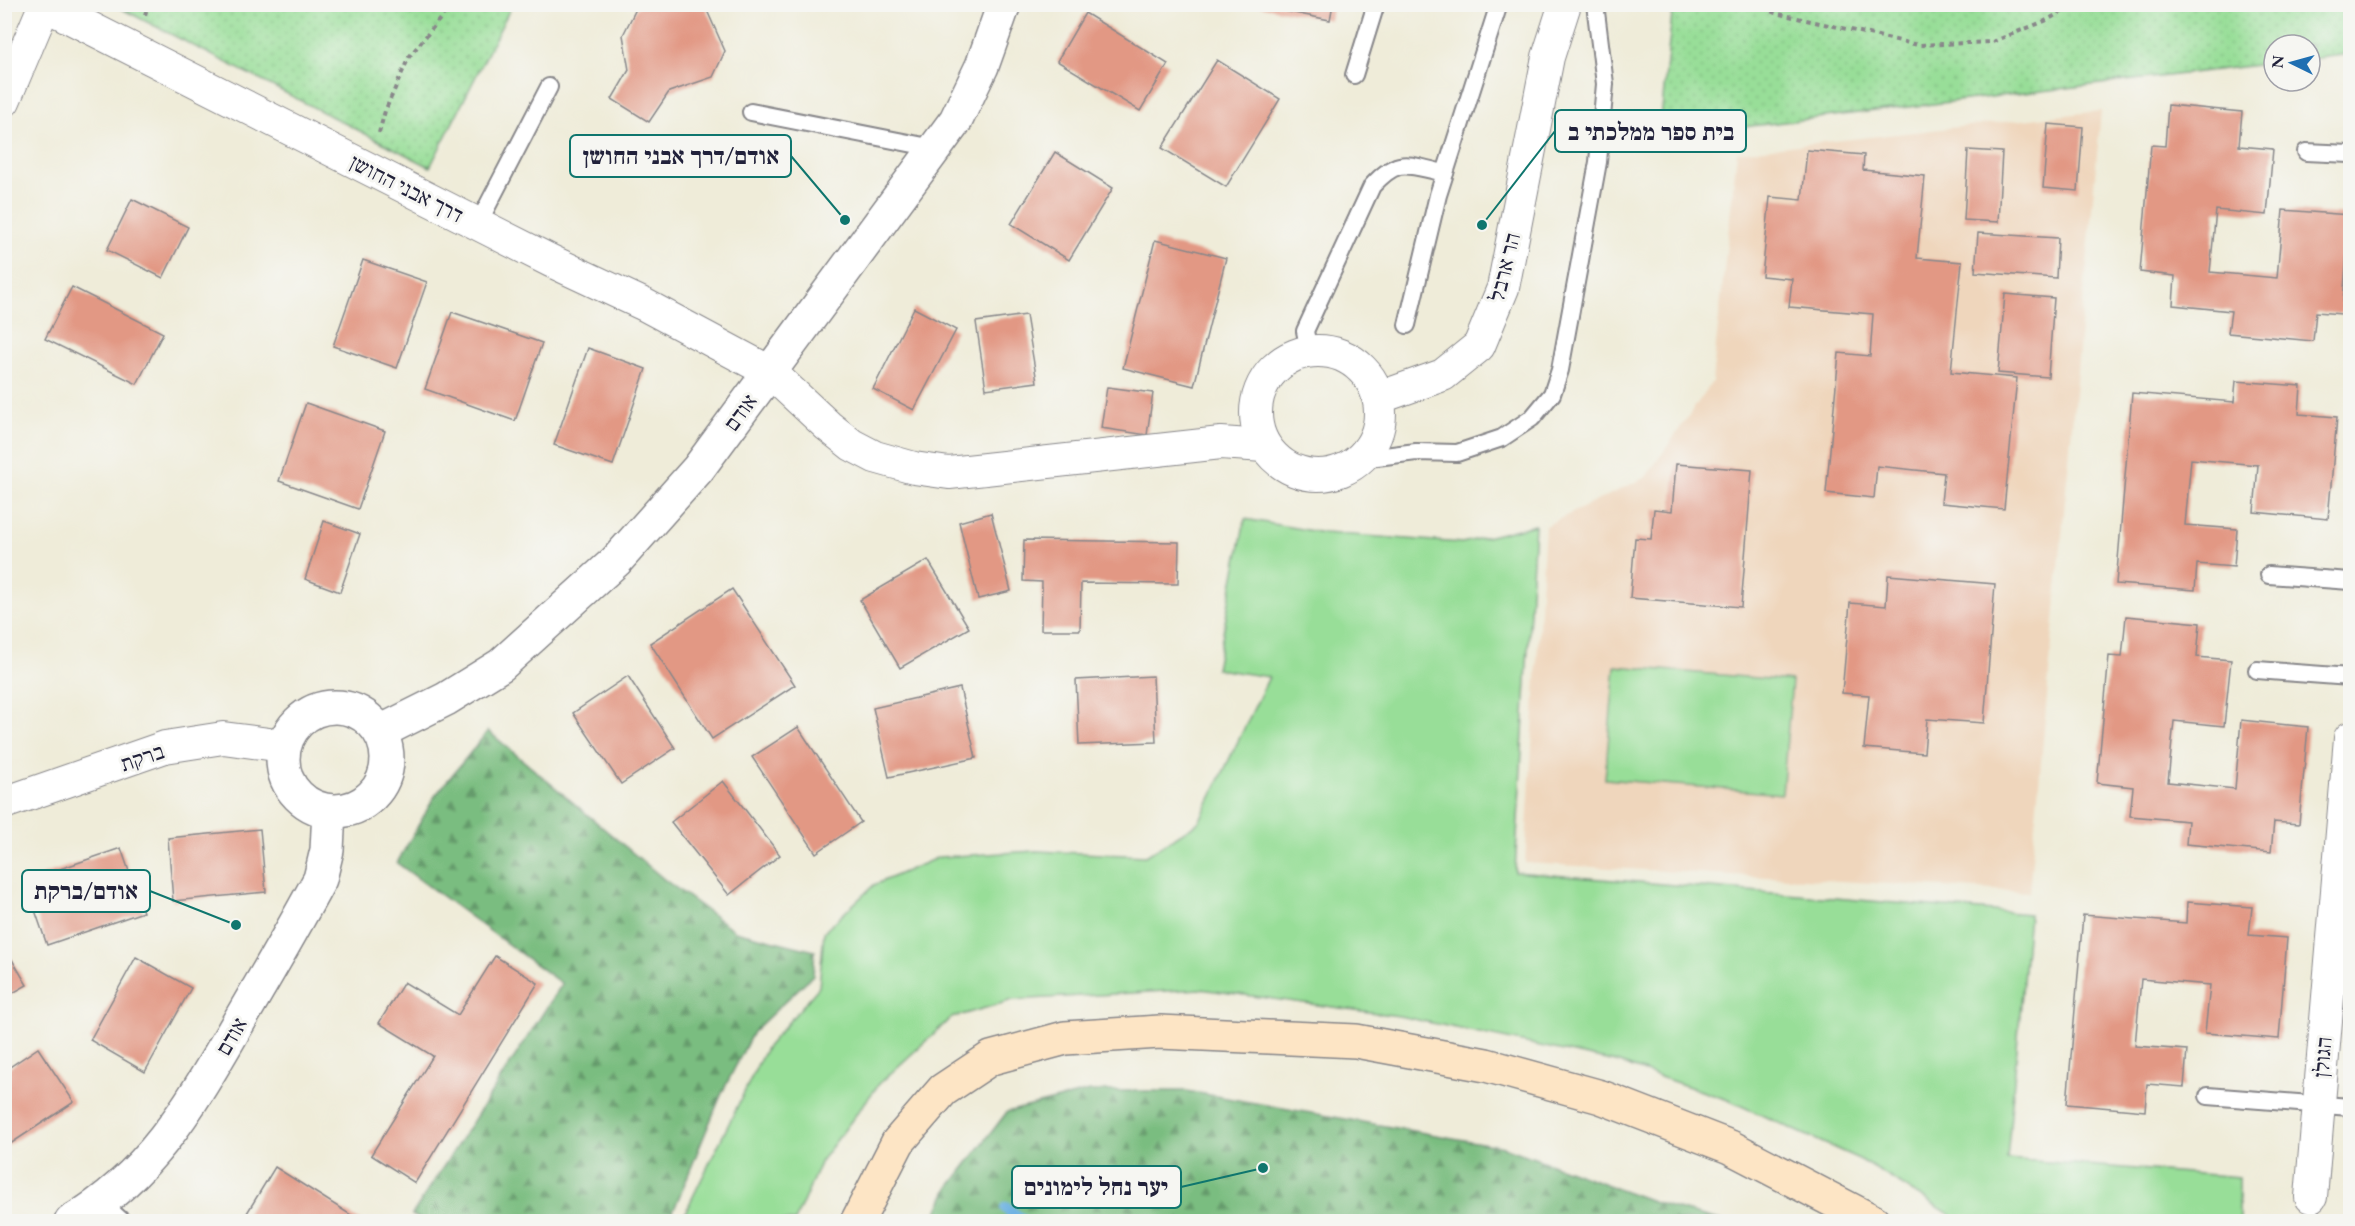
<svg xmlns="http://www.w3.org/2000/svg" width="2355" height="1226" font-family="'EB Garamond','Frank Ruhl Libre',serif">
	<defs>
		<pattern id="forest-firs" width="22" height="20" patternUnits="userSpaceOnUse" patternTransform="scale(1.5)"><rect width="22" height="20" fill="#7abd80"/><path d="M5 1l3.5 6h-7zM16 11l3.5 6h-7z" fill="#64996a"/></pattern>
		<pattern id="park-dots" width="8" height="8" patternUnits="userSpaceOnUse" patternTransform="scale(1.5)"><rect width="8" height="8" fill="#98de98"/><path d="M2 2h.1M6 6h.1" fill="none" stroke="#83be84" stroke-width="1.8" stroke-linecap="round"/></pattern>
	</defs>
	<rect width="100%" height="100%" fill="#f6f6f2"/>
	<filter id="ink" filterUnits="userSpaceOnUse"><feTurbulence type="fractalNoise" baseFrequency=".0167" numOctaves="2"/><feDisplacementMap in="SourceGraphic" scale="12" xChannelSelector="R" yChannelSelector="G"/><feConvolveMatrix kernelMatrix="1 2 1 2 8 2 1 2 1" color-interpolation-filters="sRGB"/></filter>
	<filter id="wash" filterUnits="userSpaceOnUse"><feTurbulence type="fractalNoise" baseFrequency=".008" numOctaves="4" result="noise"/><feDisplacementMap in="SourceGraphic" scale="24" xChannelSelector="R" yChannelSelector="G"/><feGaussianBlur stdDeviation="1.35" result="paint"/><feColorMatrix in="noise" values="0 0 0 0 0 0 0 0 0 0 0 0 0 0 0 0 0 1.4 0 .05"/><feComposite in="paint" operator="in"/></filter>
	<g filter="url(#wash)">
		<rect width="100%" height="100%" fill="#efecd9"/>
		<!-- built -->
		<path fill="#efd6bc" d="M2101 111 2029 892 1525 863 1545 526 1646 477 1712 382 1737 152Z"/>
		<!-- grass -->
		<g fill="#98de98" stroke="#5d806a" stroke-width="1.5">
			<path d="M1245 519 1324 533 1462 543 1535 525 1515 872 2029 914 2007 1159 2239 1177V1221H1961L1861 1160 1728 1100 1616 1062 1399 1016 1200 989 1013 1000 951 1018 879 1084 821 1161 795 1221H681L766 1048 819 987 824 932 874 885 939 857 1036 851 1146 856 1199 822 1269 677 1216 669Z"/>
			<path d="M1615 666 1792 681 1782 794 1605 779Z"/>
		</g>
		<!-- forest -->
		<g fill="url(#forest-firs)" stroke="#4e705e" stroke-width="1.5">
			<path d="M488 731 665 880 735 931 815 951 813 975 753 1032 721 1095 675 1207 667 1221 426 1222 412 1215 562 984 397 863 435 796Z"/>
			<path d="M1090 1091H1187L1504 1147 1666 1206 1722 1221H933L947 1190 1007 1112Z"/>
		</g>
		<!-- park -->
		<g fill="url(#park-dots)" stroke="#5d806a" stroke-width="1.5">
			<path d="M114 5H512L430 167Z"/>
			<path d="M1673 5H2350V54L2310 59V45H2274V63L1659 137Z"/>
		</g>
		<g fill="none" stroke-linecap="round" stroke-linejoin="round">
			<!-- stream -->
			<path stroke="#6bb1e2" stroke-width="12" d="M1006 1208 1025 1222"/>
		</g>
		<g id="blocks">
			<!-- building -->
			<g fill="#e29884">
				<path d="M647 4 705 6 725 51 713 77 669 92 649 122 612 99 629 70 623 35 637 7Z"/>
				<path d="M1249 4H1333L1330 20Z"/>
				<path d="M1085 13 1168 64 1140 111 1057 61Z"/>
				<path d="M1217 60 1280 99 1226 187 1162 148Z"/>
				<path d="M2168 105 2242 112 2239 146 2273 149 2267 215 2216 210 2210 272 2277 278 2283 210 2350 215 2342 314 2316 312 2313 341 2228 333 2231 311 2173 305 2175 276 2140 272 2151 145 2165 146Z"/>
				<path d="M2048 124 2083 127 2078 191 2043 188Z"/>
				<path d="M1807 150 1864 155 1863 170 1925 176 1917 258 1962 262 1951 372 2017 378 2004 509 1941 503 1944 473 1877 466 1874 498 1826 493 1839 353 1870 356 1873 314 1789 307 1792 279 1762 276 1770 197 1802 200Z"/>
				<path d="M1968 150 2002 152 1998 222 1964 220Z"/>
				<path d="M1055 152 1113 188 1069 260 1011 224Z"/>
				<path d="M132 199 188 227 163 278 107 250Z"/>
				<path d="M1978 233 2058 238 2056 278 1975 272Z"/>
				<path d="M1155 240 1226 258 1194 386 1123 368Z"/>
				<path d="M363 260 427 282 397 368 333 346Z"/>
				<path d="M72 287 163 333 137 384 45 339Z"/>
				<path d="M2005 294 2054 298 2048 377 1998 373Z"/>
				<path d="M914 308 956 330 914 410 873 389Z"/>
				<path d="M452 312 542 343 515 421 425 389Z"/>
				<path d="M1026 315 1037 382 986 389 976 322Z"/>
				<path d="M588 348 646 369 613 465 554 445Z"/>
				<path d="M2236 381 2301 386 2299 414 2337 417 2328 519 2254 512 2258 465 2191 459 2185 525 2237 529 2234 567 2197 564 2195 590 2116 584 2132 393 2234 402Z"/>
				<path d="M1107 387 1153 393 1147 435 1101 428Z"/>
				<path d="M306 403 385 431 358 509 279 481Z"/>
				<path d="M1676 464 1752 470 1741 607 1630 598 1635 538 1651 539 1654 509 1672 511Z"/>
				<path d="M991 513 1011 591 978 599 959 522Z"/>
				<path d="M324 521 360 534 340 592 305 579Z"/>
				<path d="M1024 540 1179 542 1178 584 1081 583 1080 630H1041L1042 582 1023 581Z"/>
				<path d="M928 560 969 628 900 668 860 600Z"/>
				<path d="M1888 575 1995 584 1984 723 1927 719 1924 753 1864 748 1869 695 1842 693 1850 603 1886 606Z"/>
				<path d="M732 589 795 685 712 739 650 643Z"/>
				<path d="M2126 616 2200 623 2197 657 2231 660 2224 726 2174 721 2168 782 2235 789 2241 720 2308 727 2299 824 2274 822 2271 852 2186 844 2188 821 2130 816 2133 787 2097 783 2109 656 2122 657Z"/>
				<path d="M628 676 675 748 621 784 573 713Z"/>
				<path d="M1153 676 1156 742 1079 745 1076 680Z"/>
				<path d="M960 688 976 758 889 777 873 708Z"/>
				<path d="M798 727 861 822 816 853 752 757Z"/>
				<path d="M723 781 780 855 729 895 671 822Z"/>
				<path d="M260 829 266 892 173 901 168 838Z"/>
				<path d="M121 848 143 912 47 945 25 881Z"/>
				<path d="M2187 902 2252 907 2249 935 2287 938 2279 1039 2205 1033 2210 985 2141 979 2135 1046 2187 1050 2184 1087 2147 1084 2145 1111 2067 1104 2083 915 2186 923Z"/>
				<path d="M4 946 27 985 4 998Z"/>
				<path d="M495 956 538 983 415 1183 371 1155 433 1056 379 1023 404 982 458 1015Z"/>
				<path d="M136 957 191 988 145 1072 90 1040Z"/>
				<path d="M38 1048 74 1102 4 1148V1071Z"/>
				<path d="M275 1167 362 1222H262L247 1213Z"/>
			</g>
		</g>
	</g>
	<g filter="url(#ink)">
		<use href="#blocks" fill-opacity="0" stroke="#88878a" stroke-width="1.5"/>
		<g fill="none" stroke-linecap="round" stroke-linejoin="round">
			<defs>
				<g id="service">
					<path d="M1354 75 1376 4"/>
					<path d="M751 112 934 148"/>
					<path d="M2306 152 2350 154"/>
					<path d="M478 224 549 87"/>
					<path d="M1407 325 1438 195 1499 4"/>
					<path d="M1309 351 1305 331 1372 186C1400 155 1408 166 1445 173"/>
					<path d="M1361 459 1416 452 1457 453 1502 438 1532 418 1552 394 1560 370 1598 162 1605 84 1595 4"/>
					<path d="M2269 575 2350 581"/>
					<path d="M2257 670 2350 677"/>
					<path d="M2208 1096 2350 1107"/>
					<path d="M102 1203 123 1222"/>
				</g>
				<g id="minor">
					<path d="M43 4 551 261 645 305 770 372 828 426 852 445 875 457 914 468 949 473 1221 443 1264 446"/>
					<path d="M4 101 45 4"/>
					<circle cx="1318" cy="413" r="62"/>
					<path d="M1378 398 1443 375 1479 346 1503 288 1548 57 1565 4"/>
					<path d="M4 803 165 747 223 738 284 746"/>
					<path d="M2311 1197 2350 738"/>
				</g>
				<g id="tertiary">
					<circle cx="335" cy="759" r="52"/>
					<path d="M380 732 446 699 501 665 616 561 698 469 956 120 982 66 1004 4"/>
					<path d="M71 1222C155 1172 193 1100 241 1018 268 972 295 926 320 879L327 850 329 811"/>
				</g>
				<path id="secondary" d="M857 1222 898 1142 943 1090 991 1058 1065 1038 1160 1032 1356 1041 1486 1065 1601 1097 1730 1147 1874 1222"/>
			</defs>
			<!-- service casing -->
			<use href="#service" stroke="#88878a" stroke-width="20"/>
			<!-- minor casing -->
			<use href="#minor" stroke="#88878a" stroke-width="34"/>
			<!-- tertiary casing -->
			<use href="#tertiary" stroke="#88878a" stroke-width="36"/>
			<!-- secondary casing -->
			<use href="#secondary" stroke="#88878a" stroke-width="36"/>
			<!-- path -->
			<g stroke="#88878a" stroke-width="4" stroke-dasharray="4.5 4.5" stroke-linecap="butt">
				<path d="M1755 4 1775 13 1918 45 1992 42 2045 21 2076 4"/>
				<path d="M145 15 148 4"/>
				<path d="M379 133 385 111 409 57 452 4"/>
			</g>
			<!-- service -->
			<use href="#service" stroke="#fff" stroke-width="16"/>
			<!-- minor -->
			<use href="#minor" stroke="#fff" stroke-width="32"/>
			<!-- tertiary -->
			<use href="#tertiary" stroke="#fff" stroke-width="33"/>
			<!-- secondary -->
			<use href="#secondary" stroke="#fde5c5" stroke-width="33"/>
		</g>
	</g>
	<g text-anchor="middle" stroke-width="6" stroke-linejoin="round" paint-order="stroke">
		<!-- street labels -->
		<g font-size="22" fill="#22223b" stroke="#f6f6f2">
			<text transform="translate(407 188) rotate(27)" y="8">דרך אבני החושן</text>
			<text transform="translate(1504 267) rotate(-76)" y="8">הר ארבל</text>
			<text transform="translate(740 412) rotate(-54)" y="8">אודם</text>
			<text transform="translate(142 757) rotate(-19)" y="8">ברקת</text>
			<text transform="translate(231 1036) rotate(-60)" y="8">אודם</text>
			<text transform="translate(2322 1057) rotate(-85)" y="8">הגולן</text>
		</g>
	</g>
	<!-- callouts -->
	<path fill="none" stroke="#0f766e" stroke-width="2" d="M1482 225L1555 131M845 220L791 156M236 925L150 891M1263 1168L1181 1187"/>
	<g fill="#0f766e" stroke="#f6f6f2" stroke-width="2">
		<circle cx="1482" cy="225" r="6"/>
		<circle cx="845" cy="220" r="6"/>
		<circle cx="236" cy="925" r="6"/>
		<circle cx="1263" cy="1168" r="6"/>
	</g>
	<g fill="#f6f6f2" stroke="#0f766e" stroke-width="2">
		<rect x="1555" y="110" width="191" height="42" rx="6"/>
		<rect x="570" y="135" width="221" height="42" rx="6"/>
		<rect x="22" y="870" width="128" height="42" rx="6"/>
		<rect x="1012" y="1166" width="169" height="42" rx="6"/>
	</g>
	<g font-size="24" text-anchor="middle" font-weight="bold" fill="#22223b">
		<text x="1651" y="140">בית ספר ממלכתי ב</text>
		<text x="681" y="164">אודם/דרך אבני החושן</text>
		<text x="86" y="899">אודם/ברקת</text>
		<text x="1096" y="1195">יער נחל לימונים</text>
	</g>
	<!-- margin -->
	<rect width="2355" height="1226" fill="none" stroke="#f6f6f2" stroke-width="24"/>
	<!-- north arrow -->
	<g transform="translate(2292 63) rotate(275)"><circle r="28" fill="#f6f6f2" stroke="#a1a1a9" stroke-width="1.5"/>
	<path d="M0-4.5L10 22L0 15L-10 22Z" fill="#1f6fb2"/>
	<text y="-9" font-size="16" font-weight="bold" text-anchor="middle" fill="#22223b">N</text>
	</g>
</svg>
